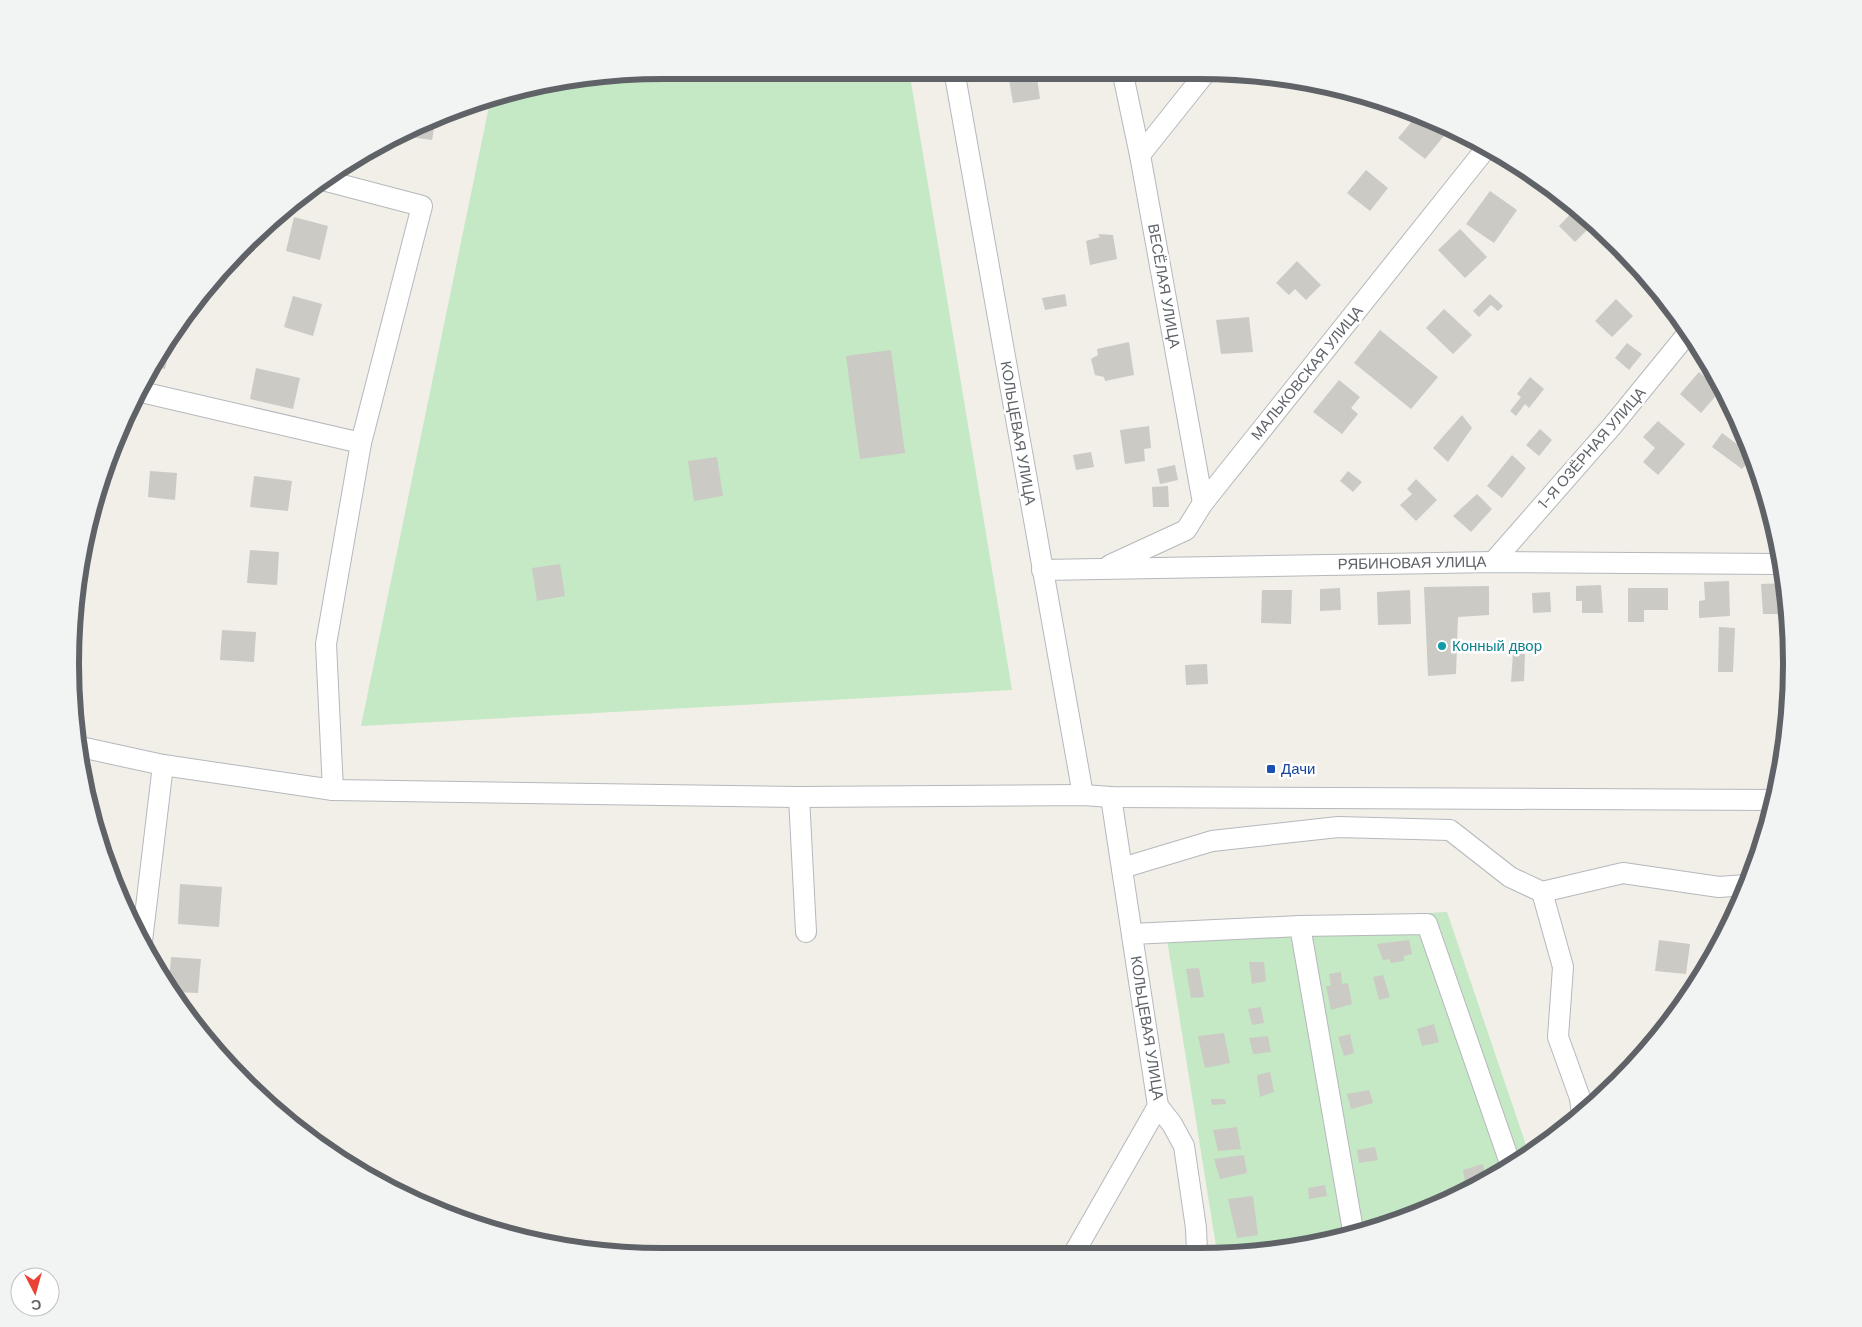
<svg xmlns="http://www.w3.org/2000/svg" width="1862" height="1327" font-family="'DM Sans',sans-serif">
	<rect width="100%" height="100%" fill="#f1efe8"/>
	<!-- green -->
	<g fill="#c5e8c5">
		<path d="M664 70H909L1012 690 361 726 491 97 510 90Z"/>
		<path d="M1447 912 1528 1151 1461 1196 1352 1237 1276 1252H1217L1165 927Z"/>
	</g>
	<!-- building -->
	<g fill="#cccac5">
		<path d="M1028 70H1036L1040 99 1013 103 1008 74Z"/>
		<path d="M1418 114 1444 136 1425 159 1398 138Z"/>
		<path d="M436 118 432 140 395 135 401 131Z"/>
		<path d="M1366 170 1388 188 1370 211 1347 193Z"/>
		<path d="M1490 191 1517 210 1494 243 1466 224Z"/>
		<path d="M1576 208 1593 224 1575 242 1559 226Z"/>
		<path d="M294 217 328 226 320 260 286 251Z"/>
		<path d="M1460 229 1487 257 1465 278 1438 250Z"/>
		<path d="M1098 234 1113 235 1117 259 1090 265 1086 241 1100 237Z"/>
		<path d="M1622 251 1646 275 1640 281 1615 258Z"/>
		<path d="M1297 261 1321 285 1306 300 1295 289 1289 295 1276 283Z"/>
		<path d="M1065 294 1067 306 1045 310 1042 298Z"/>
		<path d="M1490 294 1503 306 1498 311 1491 305 1479 317 1473 311Z"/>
		<path d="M293 296 322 304 313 336 284 327Z"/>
		<path d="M1616 299 1633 316 1612 337 1595 321Z"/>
		<path d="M1444 309 1472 335 1453 354 1426 328Z"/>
		<path d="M1249 317 1253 352 1221 354 1216 320Z"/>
		<path d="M1380 330 1438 377 1411 409 1354 363Z"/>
		<path d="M1129 342 1134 375 1105 381 1104 377 1095 375 1091 359 1098 355 1097 349Z"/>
		<path d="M1627 343 1642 354 1629 370 1615 358Z"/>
		<path d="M165 345 170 346 165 369 150 366Z"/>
		<path d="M891 350 905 453 860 459 846 356Z"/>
		<path d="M256 368 300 378 293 409 250 399Z"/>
		<path d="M1699 372 1720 391 1701 413 1680 394Z"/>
		<path d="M1530 377 1544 389 1529 408 1525 404 1516 416 1510 411 1521 397 1517 394Z"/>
		<path d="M1339 380 1360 397 1351 408 1358 414 1342 434 1313 412Z"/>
		<path d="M1462 415 1472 428 1448 462 1433 448Z"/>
		<path d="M1658 421 1685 444 1658 475 1643 462 1655 448 1643 437Z"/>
		<path d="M1149 426 1151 448 1144 449 1145 461 1125 464 1120 430Z"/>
		<path d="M1540 429 1552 440 1539 456 1526 445Z"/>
		<path d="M1722 433 1753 456 1742 469 1712 447Z"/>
		<path d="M1091 452 1094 467 1076 470 1073 455Z"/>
		<path d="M1512 455 1526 468 1502 498 1487 486Z"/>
		<path d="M717 457 723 496 694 501 688 461Z"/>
		<path d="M1175 465 1178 480 1160 484 1157 469Z"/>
		<path d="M150 471 177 473 175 500 148 497Z"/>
		<path d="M1348 471 1362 482 1353 492 1340 481Z"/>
		<path d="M254 476 292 481 288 511 250 507Z"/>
		<path d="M1416 479 1437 500 1416 521 1400 505 1412 494 1407 489Z"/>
		<path d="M1168 486 1169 507H1153L1152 487Z"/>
		<path d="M1477 494 1492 509 1471 532 1453 516Z"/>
		<path d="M250 550 279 552 277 585 247 583Z"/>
		<path d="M560 564 565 596 537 601 532 568Z"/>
		<path d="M1729 581 1730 616 1699 618V601L1705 600 1704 582Z"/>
		<path d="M1786 583 1788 614H1763L1761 584Z"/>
		<path d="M1601 585 1603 613H1582V601H1576V586Z"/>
		<path d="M1489 586V615L1458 617 1456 674 1428 676 1424 587Z"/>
		<path d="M1340 588 1341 610 1320 611V589Z"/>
		<path d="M1628 588H1668V610H1644V622H1628Z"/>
		<path d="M1262 590H1292L1291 624 1261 623Z"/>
		<path d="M1410 590 1411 624 1378 625 1377 592Z"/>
		<path d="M1550 592 1551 612 1533 613 1532 593Z"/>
		<path d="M1719 627 1735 628 1733 672H1718Z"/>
		<path d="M222 630 256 632 254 662 220 660Z"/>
		<path d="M1513 653 1525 654 1524 681 1511 682Z"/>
		<path d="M1207 664 1208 684 1186 685 1185 665Z"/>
		<path d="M180 884 222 887 219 927 178 924Z"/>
		<path d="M1712 938 1723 939 1711 957Z"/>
		<path d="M1409 940 1412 954 1404 956V961L1391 963 1389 959 1383 960 1377 944Z"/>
		<path d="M1659 940 1690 944 1686 974 1655 971Z"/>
		<path d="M171 957 201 959 198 993 175 992 169 983Z"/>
		<path d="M1249 962H1264L1266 981 1252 984Z"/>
		<path d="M1199 968 1204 997 1191 998 1186 969Z"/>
		<path d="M1341 972 1342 984 1348 983 1352 1004 1331 1010 1326 986H1331L1329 974Z"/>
		<path d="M1383 975 1390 997 1379 1000 1373 977Z"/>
		<path d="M1261 1007 1264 1023 1252 1025 1248 1009Z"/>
		<path d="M1434 1024 1439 1042 1422 1046 1417 1029Z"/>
		<path d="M1224 1033 1230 1063 1205 1068 1198 1036Z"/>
		<path d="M1350 1034 1354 1053 1344 1056 1338 1037Z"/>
		<path d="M1268 1036 1271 1052 1253 1054 1249 1038Z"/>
		<path d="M1270 1072 1274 1092 1260 1097 1257 1075Z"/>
		<path d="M1369 1090 1373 1103 1351 1109 1347 1094Z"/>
		<path d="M1211 1099H1225L1226 1104 1212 1105Z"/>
		<path d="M1237 1127 1241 1149 1218 1151 1213 1130Z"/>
		<path d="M1375 1147 1378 1160 1359 1163 1357 1150Z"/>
		<path d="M1244 1155 1247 1173 1220 1179 1214 1159Z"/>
		<path d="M1483 1164 1486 1179 1467 1192 1463 1170Z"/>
		<path d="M1325 1185 1327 1196 1309 1199 1308 1188Z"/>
		<path d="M1253 1196 1258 1235 1237 1238 1228 1199Z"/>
	</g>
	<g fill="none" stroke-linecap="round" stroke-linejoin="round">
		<defs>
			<g id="minor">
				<path d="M954 70 1083 795"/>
				<path d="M1122 70 1140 155 1203 503"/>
				<path d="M1140 155 1207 71"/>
				<path d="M323 180 422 206 361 443"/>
				<path d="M137 391 361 443 326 644 333 790"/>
				<path d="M1493 562 1613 425 1688 333"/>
				<path d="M1110 565 1186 530 1203 503 1488 146"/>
				<path d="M1042 570 1493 562 1782 564"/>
				<path d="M76 746 163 765 333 790 799 797 1083 795 1111 797 1775 800"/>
				<path d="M799 797 806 932"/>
				<path d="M1111 797 1158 1106 1172 1124 1184 1146 1196 1228 1197 1252"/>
				<path d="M1122 868 1212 841 1338 827 1450 830 1510 877 1542 892 1623 873 1719 887 1746 885"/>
				<path d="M1542 892 1563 967 1558 1037 1580 1098 1582 1115"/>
				<path d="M1300 926 1354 1236"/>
				<path d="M1132 934 1300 926 1427 924 1510 1163"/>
				<path d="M142 941 163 765"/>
				<path d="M1074 1253 1158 1106"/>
			</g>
		</defs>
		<!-- minor casing -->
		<use href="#minor" stroke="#b5b8bc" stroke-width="22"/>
		<!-- minor -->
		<use href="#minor" stroke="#fff" stroke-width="20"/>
	</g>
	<!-- markers -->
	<circle fill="#0f9aa8" stroke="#fff" stroke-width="2" cx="1442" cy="646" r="5"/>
	<rect fill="#1a4fb4" stroke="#fff" stroke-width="2" x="1266" y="764" width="10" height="10" rx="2.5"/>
	<g text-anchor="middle" stroke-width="5" stroke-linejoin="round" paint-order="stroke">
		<!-- street labels -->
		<g font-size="15" fill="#5f6368" stroke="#fff">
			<text transform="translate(1164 286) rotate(80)" y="5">ВЕСЁЛАЯ УЛИЦА</text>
			<text transform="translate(1307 373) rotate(-51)" y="5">МАЛЬКОВСКАЯ УЛИЦА</text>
			<text transform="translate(1018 433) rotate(80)" y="5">КОЛЬЦЕВАЯ УЛИЦА</text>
			<text transform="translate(1592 448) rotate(-49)" y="5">1-Я ОЗЁРНАЯ УЛИЦА</text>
			<text transform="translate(1412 563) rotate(-1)" y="5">РЯБИНОВАЯ УЛИЦА</text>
			<text transform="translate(1147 1028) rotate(81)" y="5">КОЛЬЦЕВАЯ УЛИЦА</text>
		</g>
		<!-- culture labels -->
		<g font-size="15" fill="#0d838f" stroke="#fff" text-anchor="start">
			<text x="1452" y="651">Конный двор</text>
		</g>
		<!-- transit labels -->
		<g font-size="15" fill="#164399" stroke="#fff" text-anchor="start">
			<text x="1281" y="774">Дачи</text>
		</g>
	</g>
	<!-- crop -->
	<path d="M0 0H1862V1327H0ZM663 79H1199A584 584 0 0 1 1783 663V664A584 584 0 0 1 1199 1248H663A584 584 0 0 1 79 664V663A584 584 0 0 1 663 79Z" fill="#f2f3f3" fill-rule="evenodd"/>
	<path fill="none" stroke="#5f6368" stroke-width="6" d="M663 79H1199A584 584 0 0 1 1783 663V664A584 584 0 0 1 1199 1248H663A584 584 0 0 1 79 664V663A584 584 0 0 1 663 79Z"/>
	<!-- north arrow -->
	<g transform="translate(35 1292) rotate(174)"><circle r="24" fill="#ffffff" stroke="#bfc1c3"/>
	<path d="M0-4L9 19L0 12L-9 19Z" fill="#ea4335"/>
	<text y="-8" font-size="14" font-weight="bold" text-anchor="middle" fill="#5f6368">С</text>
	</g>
</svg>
